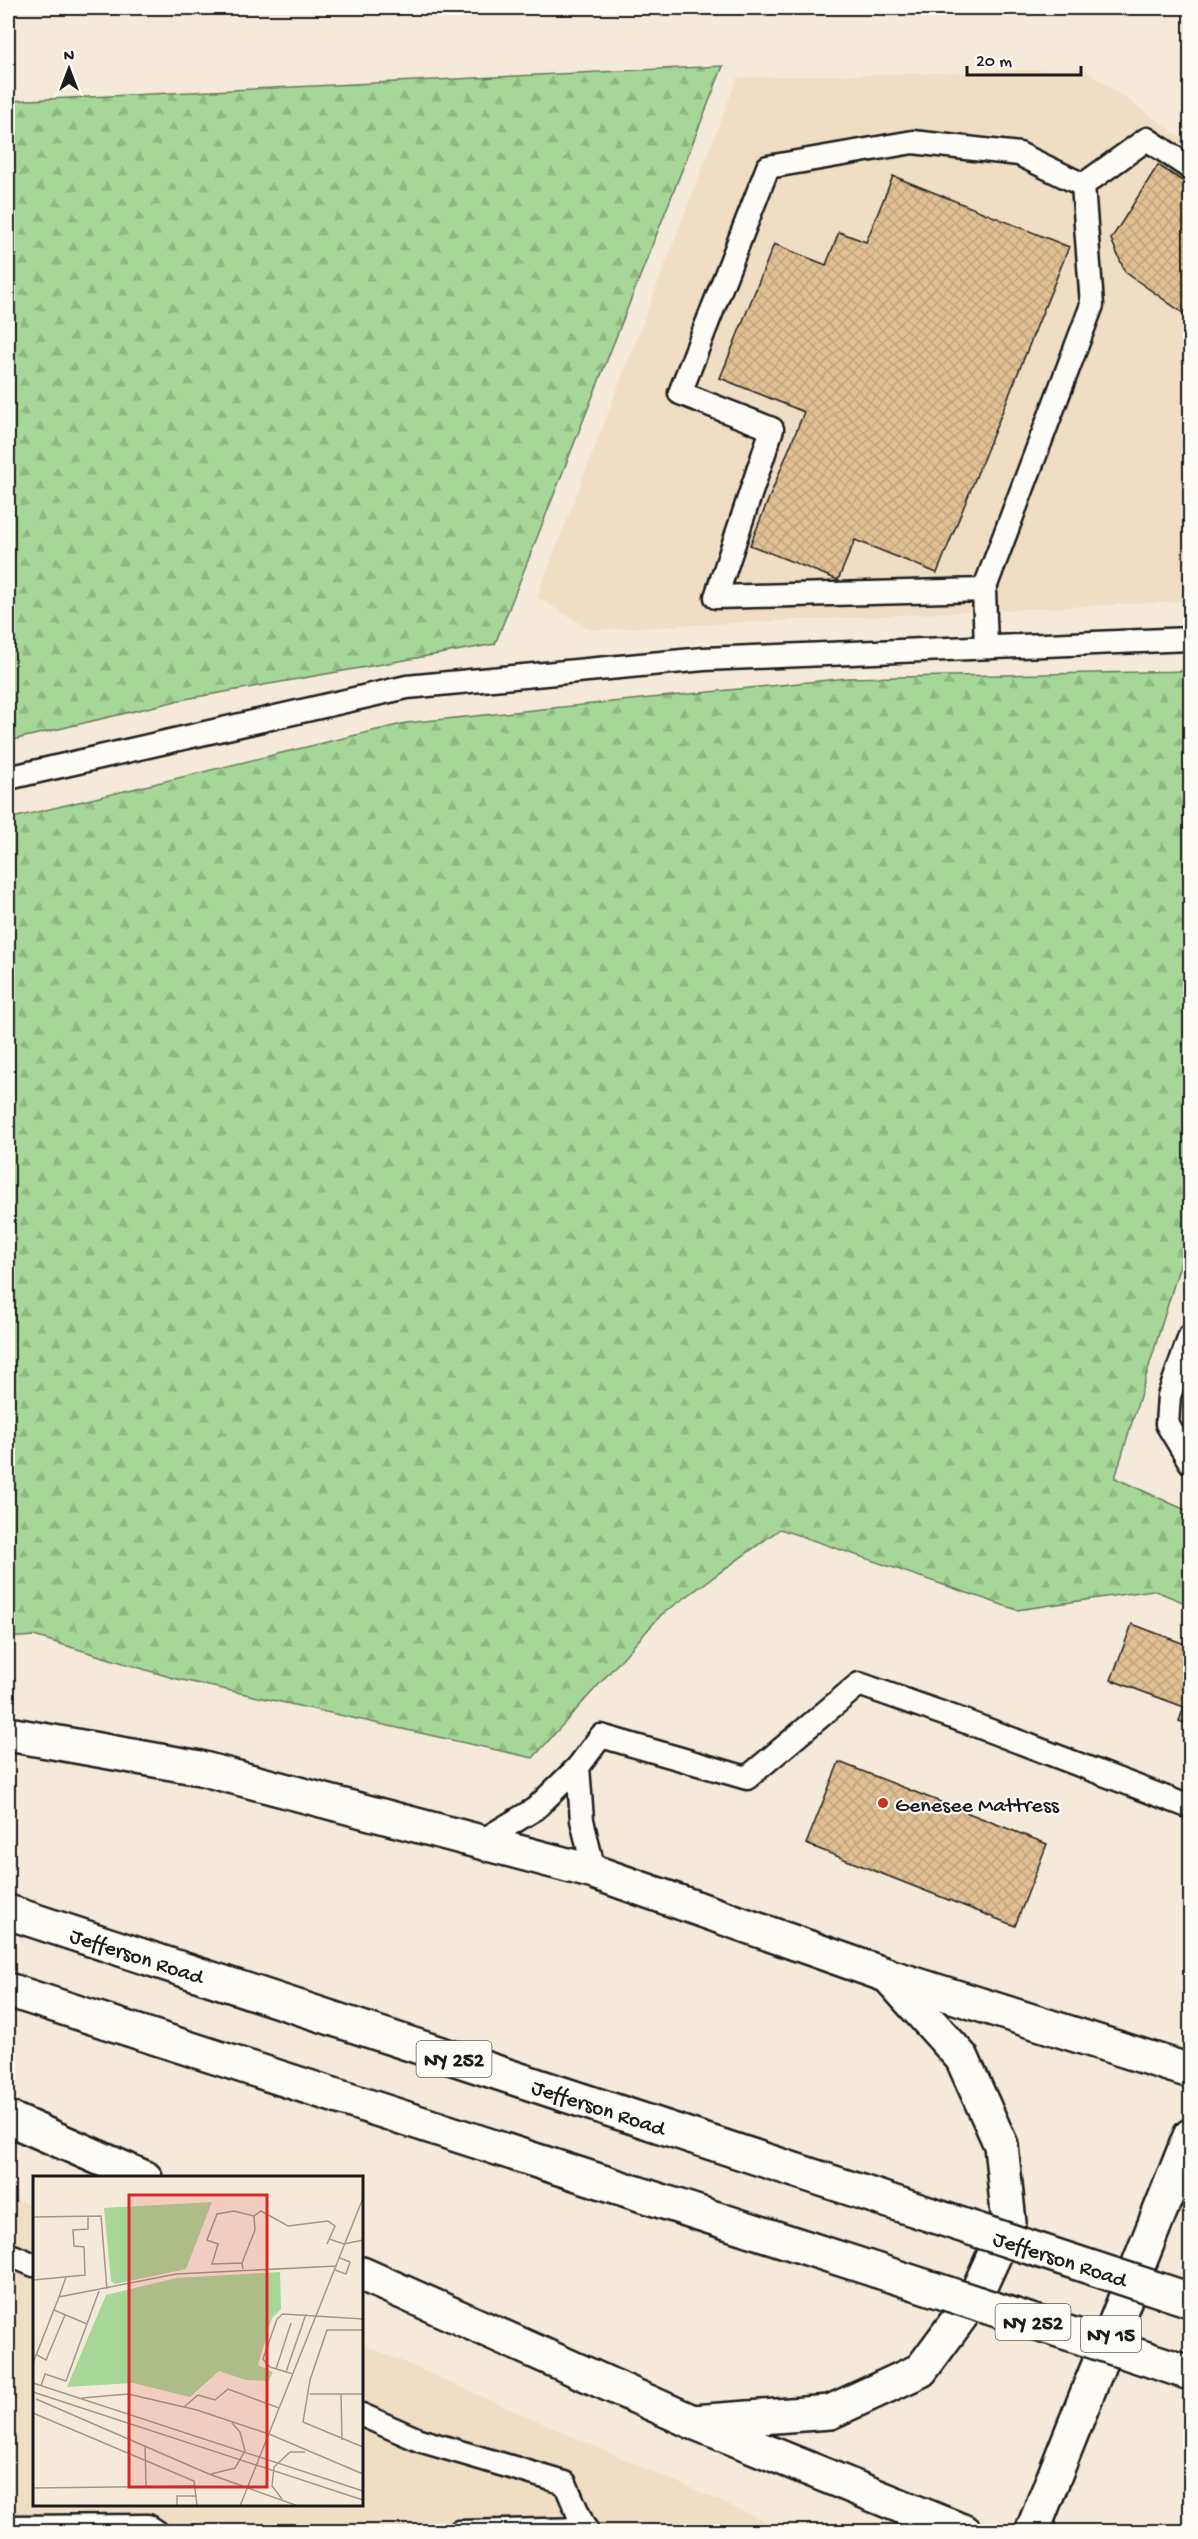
<svg xmlns="http://www.w3.org/2000/svg" width="1198" height="2539" font-family="'Gochi Hand',sans-serif">
	<defs>
		<pattern id="forest-firs" width="22" height="20" patternUnits="userSpaceOnUse" patternTransform="scale(1.5)"><rect width="22" height="20" fill="#a7d798"/><path d="M5 1l3.5 6h-7zM16 11l3.5 6h-7z" fill="#8fb882"/></pattern>
		<pattern id="building-cross-hatch" width="8" height="8" patternUnits="userSpaceOnUse" patternTransform="scale(1.5)"><rect width="8" height="8" fill="#e1c093"/><path d="M0 0l8 8M0 8l8-8" fill="none" stroke="#c0a47e"/></pattern>
	</defs>
	<rect width="100%" height="100%" fill="#f5ead9"/>
	<filter id="ink" filterUnits="userSpaceOnUse"><feTurbulence type="fractalNoise" baseFrequency=".0167" numOctaves="2"/><feDisplacementMap in="SourceGraphic" scale="12" xChannelSelector="R" yChannelSelector="G"/><feConvolveMatrix kernelMatrix="1 2 1 2 8 2 1 2 1" color-interpolation-filters="sRGB"/></filter>
	<g filter="url(#ink)">
		<!-- built -->
		<g fill="#efddc4">
			<path d="M1084 69 1190 144V601L591 630 537 597 737 78Z"/>
			<path d="M8 2195 34 2208V2504H362V2344L788 2531 8 2532Z"/>
		</g>
		<!-- forest -->
		<g fill="url(#forest-firs)" stroke="#627a5a" stroke-width="1.5">
			<path d="M723 66 495 644 185 699 8 741V101Z"/>
			<path d="M1190 671V1232L1115 1478 1190 1512V1605L1153 1590 1017 1610 780 1529 661 1615 533 1758 173 1678 34 1636 8 1638V819L406 723 848 678Z"/>
		</g>
		<!-- building -->
		<g fill="url(#building-cross-hatch)" stroke="#1c1c1c" stroke-width="1.5">
			<path d="M1158 165 1190 186V318L1125 272 1111 239Z"/>
			<path d="M893 176 1069 247 937 573 855 540 838 580 750 545 804 412 720 378 774 244 826 265 839 232 866 242Z"/>
			<path d="M1132 1624 1190 1646V1725L1179 1721 1184 1707 1111 1680Z"/>
			<path d="M839 1762 1047 1844 1015 1926 806 1844Z"/>
		</g>
		<g fill="none" stroke-linecap="round" stroke-linejoin="round">
			<defs>
				<g id="lane">
					<path d="M1083 185 1147 139 1190 168"/>
					<path d="M984 590 1092 305 1083 185 1019 154 913 142 768 167 680 393 772 429 716 597 984 590 986 647"/>
					<path d="M8 778 407 687 704 659 1190 639"/>
					<path d="M1190 1336 1169 1396 1167 1424 1190 1462"/>
					<path d="M578 1767 582 1820 594 1872"/>
					<path d="M480 1842 535 1809 578 1767 601 1736 747 1778 859 1684 967 1722 1190 1807"/>
					<path d="M8 2254 34 2265"/>
					<path d="M362 2415 419 2440 565 2483 586 2532"/>
					<path d="M8 2527 148 2526 157 2532"/>
					<path d="M459 2532 586 2529"/>
				</g>
				<g id="primary">
					<path d="M8 1734 200 1768 594 1872 889 1976 1190 2071"/>
					<path id="s1" d="M8 1912 901 2205"/>
					<path d="M8 1990 875 2270"/>
					<path d="M8 2118 145 2178"/>
					<path d="M362 2274 693 2422 965 2532"/>
					<path d="M693 2422 830 2412 921 2370 975 2297 1009 2223 1001 2145 962 2058 890 1978"/>
					<path d="M1032 2532 1190 2136"/>
				</g>
			</defs>
			<!-- lane casing -->
			<use href="#lane" stroke="#1c1c1c" stroke-width="27"/>
			<!-- primary casing -->
			<use href="#primary" stroke="#1c1c1c" stroke-width="38"/>
			<!-- lane -->
			<use href="#lane" stroke="#fdfcf7" stroke-width="22"/>
			<!-- primary -->
			<use href="#primary" stroke="#fdfcf7" stroke-width="33"/>
			<defs>
				<g id="primary-bridge">
					<path id="s2" d="M901 2205 1190 2300"/>
					<path d="M875 2270 1190 2373"/>
				</g>
			</defs>
			<!-- primary-bridge casing -->
			<use href="#primary-bridge" stroke="#1c1c1c" stroke-width="38" stroke-linecap="butt"/>
			<!-- primary-bridge -->
			<use href="#primary-bridge" stroke="#fdfcf7" stroke-width="33"/>
		</g>
	</g>
	<!-- markers -->
	<circle fill="#c8321e" stroke="#fdfcf7" stroke-width="2" cx="883" cy="1803" r="6"/>
	<g text-anchor="middle" stroke-width="4.5" stroke-linejoin="round" paint-order="stroke">
		<!-- shield labels -->
		<g fill="#fdfcf7" stroke="#605f5e" stroke-width="1.5">
			<rect x="416.5" y="2041" width="75" height="36" rx="4.5"/>
			<rect x="995.5" y="2304" width="75" height="36" rx="4.5"/>
			<rect x="1081" y="2316" width="60" height="36" rx="4.5"/>
		</g>
		<g font-size="21" font-weight="bold" fill="#1c1c1c">
			<text x="454" y="2066">NY 252</text>
			<text x="1033" y="2329">NY 252</text>
			<text x="1111" y="2341">NY 15</text>
		</g>
		<!-- poi labels -->
		<g font-size="22" fill="#1c1c1c" stroke="#fdfcf7" text-anchor="start">
			<text x="895" y="1811">Genesee Mattress</text>
		</g>
		<!-- street labels -->
		<g font-size="22" fill="#1c1c1c" stroke="#fdfcf7">
			<text dy="8" stroke="none"><textPath href="#s1" startOffset="136">Jefferson Road</textPath></text>
			<text dy="8" stroke="none"><textPath href="#s1" startOffset="622">Jefferson Road</textPath></text>
			<text dy="8" stroke="none"><textPath href="#s2" startOffset="168">Jefferson Road</textPath></text>
		</g>
	</g>
	<!-- overview -->
	<g transform="translate(33 2176)">
		<rect width="330" height="330" fill="#f5ead9"/>
		<path d="M179 26 153 93 82 108 78 105 71 32ZM247 96 248 133 239 142 225 189 240 196 236 205 213 204 186 195 157 221 100 207 34 211 73 119 143 102Z" fill="#a7d798"/>
		<path fill="none" stroke="#9e988d" stroke-width="1.5" d="M221 40 228 35 255 50 295 45 302 50 294 68M0 41 68 40 74 113M296 63 311 68 330 64M209 87 222 54 221 40 201 35 184 38 174 64 185 68 179 88 209 87 210 93M302 94 313 98 317 86 307 82M0 104 52 99 51 71 41 70 40 54 55 53V40M26 121 33 101M21 134 54 148M330 154H294L277 204 270 246 330 271M4 179 13 184 32 139M0 187 26 121 143 98 304 90M243 193 258 147M253 196 273 138M260 198 237 191 230 183 244 143 250 138 330 143M0 207 330 315M8 210 12 198 33 205 66 115M0 216 330 324M277 218H330M308 218 309 264M49 222 95 218 164 234 236 258 330 298M3 223 176 298 265 330M151 231 165 219 182 224 195 213 246 232M0 237 161 305 164 330M112 269 113 310M178 298 202 292 212 275 207 256 199 247M0 312 163 310M249 323 239 310 241 291 257 276H272M144 330V320H164M207 330 330 22"/>
		<path fill="#d62828" fill-opacity="0.15" stroke="#d62828" stroke-width="3" d="M96 19H234V311H96Z"/>
		<rect width="330" height="330" fill="none" stroke="#1c1c1c" stroke-width="3"/>
	</g>
	<!-- margin -->
	<rect width="1198" height="2539" fill="none" stroke="#fdfcf7" stroke-width="30"/>
	<rect x="15" y="15" width="1168" height="2509" fill="none" stroke="#1c1c1c" stroke-width="2" filter="url(#ink)"/>
	<!-- north arrow -->
	<g transform="translate(69 69)" stroke="#fdfcf7" stroke-width="4.5" paint-order="stroke">
	<path d="M0-4.5L10 22L0 15L-10 22Z" fill="#1c1c1c"/>
	<text y="-9" font-size="16" font-weight="bold" text-anchor="middle" fill="#1c1c1c">N</text>
	</g>
	<!-- scale -->
	<path d="M967 66v9h114v-9" fill="none" stroke="#1c1c1c" stroke-width="3"/>
	<text x="976" y="66" font-size="18" fill="#1c1c1c" stroke="#fdfcf7" stroke-width="4.5" paint-order="stroke">20 m</text>
</svg>
